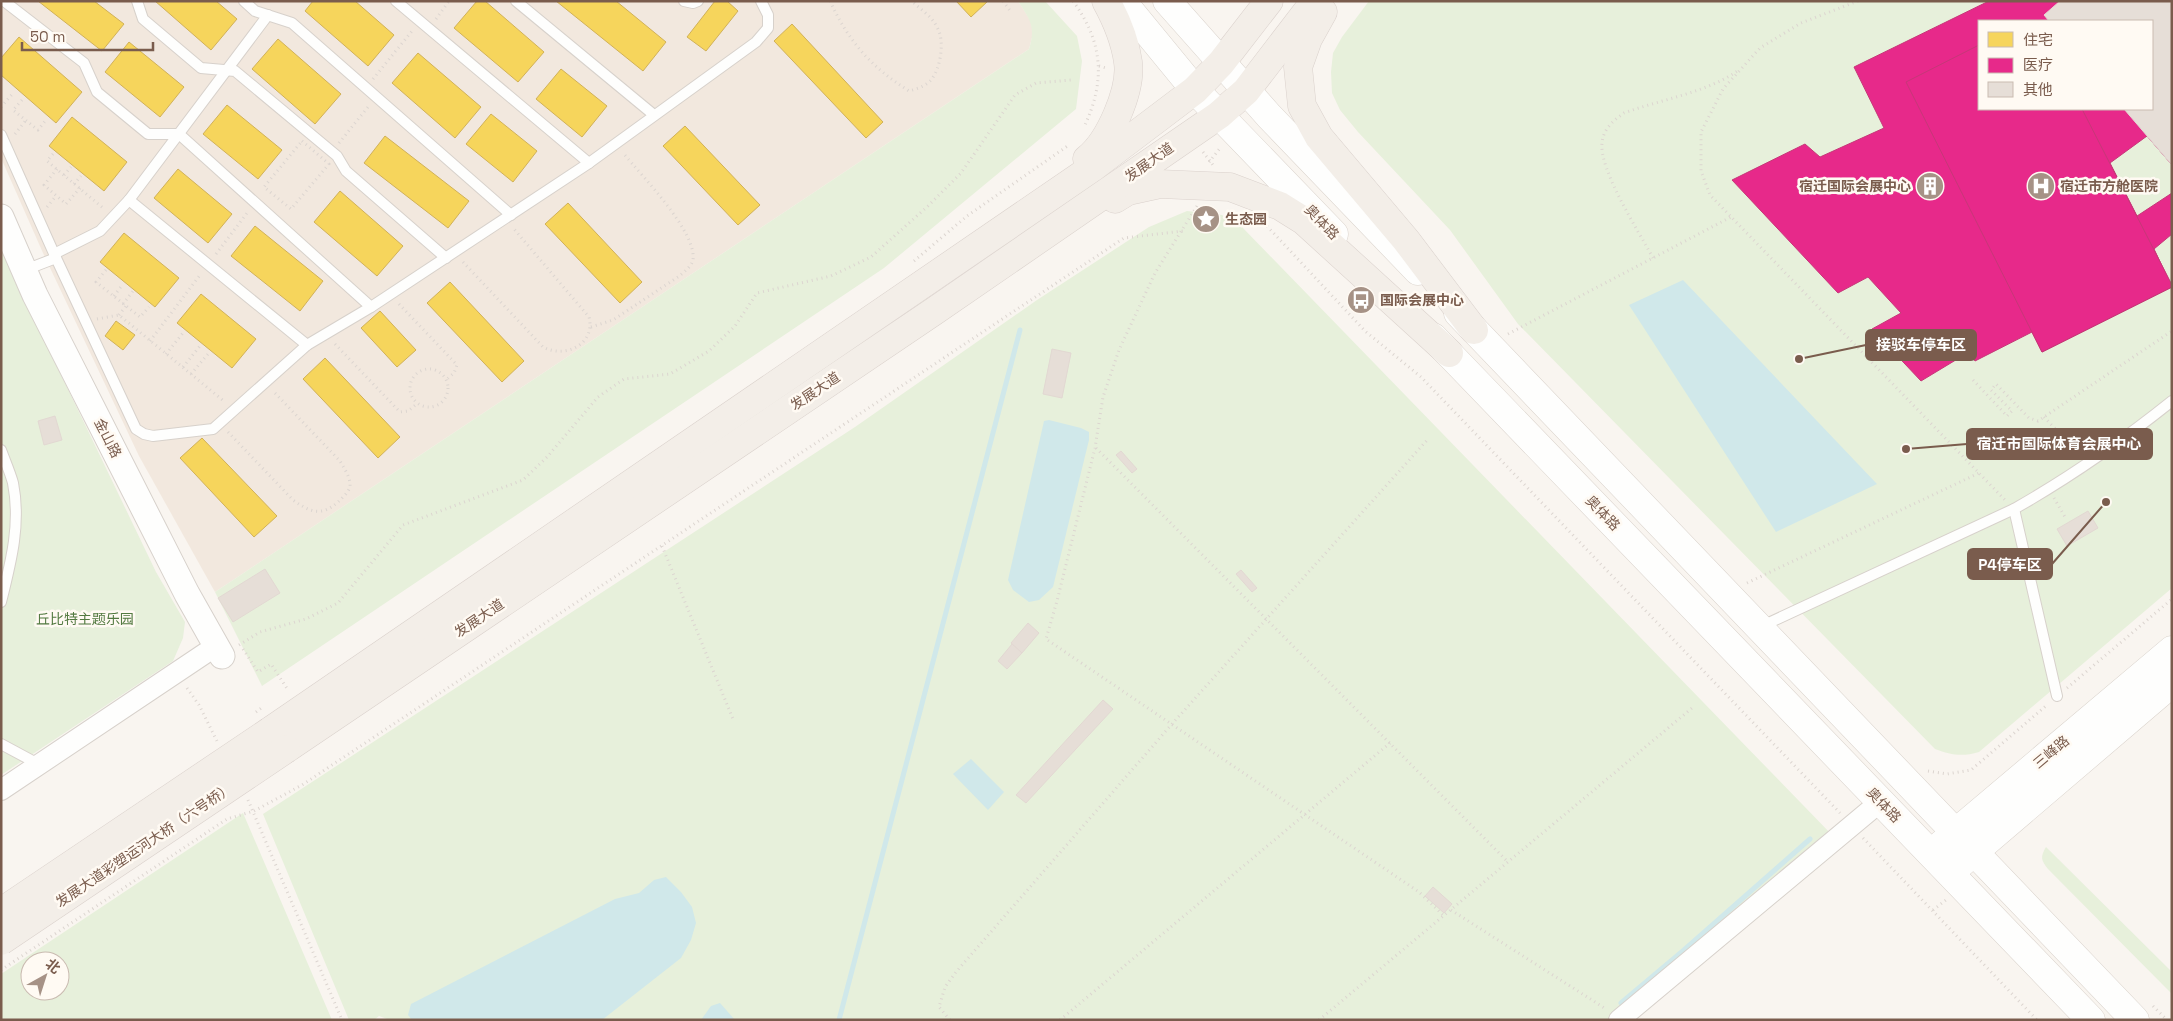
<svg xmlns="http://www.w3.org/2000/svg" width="2173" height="1021" font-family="'Space Grotesk','Noto Sans SC',sans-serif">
	<rect width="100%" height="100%" fill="#f9f5f0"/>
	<!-- residential -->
	<path fill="#f2e8de" d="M1 1H1018L1031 21 1033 34 1029 49 215 592 139 456 43 253 1 158Z"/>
	<!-- green -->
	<g fill="#e7f0db" fill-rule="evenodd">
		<path d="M1018 1H1045L1077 36 1082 61 1076 109 884 268 262 686 215 592 1029 49C1036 26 1030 20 1018 1Z"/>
		<path d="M1369 1H2172V588L1979 752C1962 757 1951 755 1935 749L1518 324 1450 230 1358 132 1340 110 1332 93 1331 72 1333 53 1342 37ZM1979 21H2152V109H1979Z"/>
		<path d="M1187 211 1222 215 1242 227 1834 837 1615 1020H390L379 1016 374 1020H349L263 814 855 427 1037 300 1149 227Z"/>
		<path d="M1 250 156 572 185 622 183 638 173 661 1 775Z"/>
		<path d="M243 813 332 1020H1V974ZM30 961H60V991H30Z"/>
		<path d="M2046 847 2172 972V994L2048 869C2041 860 2040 857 2046 847Z"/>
	</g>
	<!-- water -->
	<g fill="#d0e8ea">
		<path d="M1683 280 1877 484 1776 532 1629 305Z"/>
		<path d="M1049 420 1081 428 1089 432V440L1053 587 1039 600 1029 602 1013 590 1008 580 1044 421Z"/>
		<path d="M971 759 1004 792 988 810 953 774Z"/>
		<path d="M666 877 681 892 692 907 696 923 691 940 681 958 602 1020H412L408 1015 411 1004 615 899 639 893 654 880Z"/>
		<path d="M720 1003 735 1020H701L711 1006Z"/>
	</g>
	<!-- homes -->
	<g fill="#f6d55c" stroke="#d1b158">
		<path d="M38 1H94L124 24 102 51Z"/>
		<path d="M155 1H216L237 19 211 50Z"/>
		<path d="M313 1H355L394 35 368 66 305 11Z"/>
		<path d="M477 1H485L544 52 518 82 454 28Z"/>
		<path d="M556 1H616L666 42 643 71Z"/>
		<path d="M715 1H727L738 11 706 51 687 37Z"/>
		<path d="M956 1H988L971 17Z"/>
		<path d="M792 24 883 122 866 138 774 41Z"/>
		<path d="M19 37 82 92 56 123 1 75V58Z"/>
		<path d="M278 39 341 94 315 124 252 69Z"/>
		<path d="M129 42 184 87 160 117 105 72Z"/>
		<path d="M418 53 481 107 455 138 392 83Z"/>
		<path d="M561 69 607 106 582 137 536 99Z"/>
		<path d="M227 105 282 150 258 179 203 134Z"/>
		<path d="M491 114 537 151 513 182 466 144Z"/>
		<path d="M72 117 127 162 104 191 49 146Z"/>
		<path d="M685 126 760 205 738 225 663 146Z"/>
		<path d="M385 136 469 201 448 228 364 163Z"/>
		<path d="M178 169 232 214 208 243 154 198Z"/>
		<path d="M340 191 403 246 377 276 314 222Z"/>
		<path d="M568 203 642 282 620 303 545 224Z"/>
		<path d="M255 226 323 281 300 311 231 256Z"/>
		<path d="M124 233 179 278 155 307 100 262Z"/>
		<path d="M450 282 524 361 502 382 427 303Z"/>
		<path d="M201 294 256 339 232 368 177 323Z"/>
		<path d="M380 311 416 350 397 367 361 328Z"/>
		<path d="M116 321 135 335 123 350 105 336Z"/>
		<path d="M325 358 400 437 378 458 303 379Z"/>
		<path d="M202 438 277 516 254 537 180 458Z"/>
	</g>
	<!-- health -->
	<g fill="#e7298a" stroke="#c63878" fill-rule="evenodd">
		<path d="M1989 1H2172V165L2147 136 2110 163 2137 216 2172 193V234L2154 249 2172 287 2042 352 2032 332 1975 361 1969 352 1921 381 1872 329 1901 313 1868 277 1838 293 1732 180 1805 144 1820 157 1884 128 1854 67ZM1979 21H2152V109H1979Z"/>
		<path d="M1979 45V109H2082L2172 285V287L2042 352 1906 82Z"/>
	</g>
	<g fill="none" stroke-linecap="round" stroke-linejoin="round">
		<!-- stream -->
		<g stroke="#d0e8ea" stroke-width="5">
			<path d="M1621 1003 1684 950 1810 839"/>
			<path d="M839 1020 1020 330"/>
		</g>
	</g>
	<!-- building -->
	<g fill="#e6ded7" stroke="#e2d8d2">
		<path d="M2060 1H2172V165L2124 109H2152V21H2049L2044 15Z"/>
		<path d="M1052 349 1071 353 1062 398 1043 394Z"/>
		<path d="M55 416 62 440 44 445 38 421Z"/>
		<path d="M1121 451 1137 469 1132 473 1116 455Z"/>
		<path d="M2088 511 2098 528 2067 546 2057 529Z"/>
		<path d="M265 569 280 593 233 622 218 598Z"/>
		<path d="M1241 570 1257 588 1252 592 1236 574Z"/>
		<path d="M1028 623 1039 633 1022 653 1011 643Z"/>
		<path d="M1012 644 1022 653 1007 669 998 661Z"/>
		<path d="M1103 700 1113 709 1026 803 1016 795Z"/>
		<path d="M1433 887 1452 904 1444 913 1425 896Z"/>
	</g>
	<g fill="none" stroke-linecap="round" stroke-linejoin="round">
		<defs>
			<g id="service">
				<path d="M4 1 84 63 97 92 148 134H179L371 307"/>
				<path d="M137 1 143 19 201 68 235 71 337 156 346 171 446 258"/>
				<path d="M244 1 255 11 292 23 511 215"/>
				<path d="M396 1 589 163"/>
				<path d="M516 1 654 115"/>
				<path d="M684 1 693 3 698 1"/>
				<path d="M1 135 56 258 136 429 144 434 153 436 213 429 307 345 371 307 589 163 756 42 768 28V15L761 1"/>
				<path d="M129 200 307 345"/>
				<path d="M54 254 100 231 129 200 268 15"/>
				<path d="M25 270 56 258"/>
				<path d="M1 450C5 461 10 472 13 483 21 524 11 562 1 602"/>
				<path d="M2014 509 2057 696"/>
				<path d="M1760 627 2014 509C2069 478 2122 441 2172 401"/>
				<path d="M1 744 40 765"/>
			</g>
			<g id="minor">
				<path d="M1 790 216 646"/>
				<path d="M1619 1020 1880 802"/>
			</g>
			<path id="tertiary" d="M1 217 35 295 187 594 222 656"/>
			<g id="secondary">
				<path d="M1122 1 1195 90 1334 234"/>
				<path d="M1167 1 1269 116 1418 271"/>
				<path d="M1458 313 2135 1020"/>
				<path d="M1433 337 2091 1020"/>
				<path d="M1942 844 2172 650"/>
				<path d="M1960 864 2172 683"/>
			</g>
			<g id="primary">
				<path d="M1323 12 1308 39 1298 67 1302 106 1319 137 1406 240 1474 330"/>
				<path d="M1087 159C1109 142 1132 90 1128 62 1125 40 1117 21 1106 1"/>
				<path d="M1115 199 1128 191 1160 184 1230 187 1280 206 1304 221 1449 353"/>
				<path d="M270 731 1092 168 1195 90 1221 63 1269 1"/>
				<path d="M286 749 933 312 1219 115 1246 91 1315 1"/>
			</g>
		</defs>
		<!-- service casing -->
		<use href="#service" stroke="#d7d1cb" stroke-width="12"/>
		<!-- minor casing -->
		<use href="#minor" stroke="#d7d1cb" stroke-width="22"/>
		<!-- tertiary casing -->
		<use href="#tertiary" stroke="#d7d1cb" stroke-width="27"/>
		<!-- secondary casing -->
		<use href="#secondary" stroke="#d9d2cb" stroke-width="29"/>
		<!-- primary casing -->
		<use href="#primary" stroke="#dad1cc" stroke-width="29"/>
		<!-- path -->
		<g stroke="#dcd5d0" stroke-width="3" stroke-dasharray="1 4" stroke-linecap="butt">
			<path d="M830 1C849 42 871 67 909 91 916 89 924 87 930 81 940 71 945 43 938 29 932 16 922 11 912 1"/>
			<path d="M1003 1 1011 12"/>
			<path d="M1073 1C1103 42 1106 81 1084 127"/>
			<path d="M1858 1 1801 23 1760 48 1723 89 1701 132V171L1710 195 2005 500"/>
			<path d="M436 19 449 1"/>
			<path d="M1099 66 1106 68"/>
			<path d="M373 79 412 31"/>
			<path d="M22 100 13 110 38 130 46 120"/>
			<path d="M1 107 14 92"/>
			<path d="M15 134 26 120"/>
			<path d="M302 141 329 164 291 209 264 187Z"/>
			<path d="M339 143 368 107"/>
			<path d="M1203 152 1213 165"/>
			<path d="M53 154 47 161 103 208"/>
			<path d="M1209 162 1221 147"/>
			<path d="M57 169 44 185 66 204 80 188"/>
			<path d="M64 175 71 167"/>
			<path d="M74 184 81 176"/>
			<path d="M1197 206 1155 273 1119 350 1103 397 1095 448 1057 601 1046 639 1419 892 1444 916"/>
			<path d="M47 207 56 196"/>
			<path d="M1267 226 1365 331 1421 377 1840 813"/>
			<path d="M216 254 247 213"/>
			<path d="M1653 258C1639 232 1599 170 1602 143 1603 129 1614 120 1624 113 1662 99 1706 93 1739 70"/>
			<path d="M914 261 967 216 1069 145"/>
			<path d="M463 262 543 347C565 359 596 344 589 317L514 229"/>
			<path d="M106 270 96 282 140 317 149 307"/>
			<path d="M114 296 123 284"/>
			<path d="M123 304 133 291"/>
			<path d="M399 304 457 365 454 373 446 380"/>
			<path d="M119 315 126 306"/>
			<path d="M97 319 119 315 225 402"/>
			<path d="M591 327 613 320 678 277C684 272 691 267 693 260 697 232 642 176 624 154"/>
			<path d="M1508 334 1731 217"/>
			<path d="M150 341 200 275"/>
			<path d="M335 344 400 412 408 411 418 403"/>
			<path d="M166 354 183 333"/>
			<path d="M183 367 200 346"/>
			<circle cx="429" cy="388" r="19"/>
			<path d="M191 374 208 354"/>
			<path d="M1973 380 2007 416 2012 411 1991 390 1996 384 2029 418 2038 421 2172 331"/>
			<path d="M2044 417 2065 439"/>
			<path d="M228 432 293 500C310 512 321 517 338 502 342 498 348 493 350 487 351 478 344 468 340 461L274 392"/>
			<path d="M1096 448 1508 862"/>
			<path d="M2054 498 2065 517"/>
			<path d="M662 546 733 719"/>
			<path d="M1747 583 1979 473"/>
			<path d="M239 645 260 632 306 619 338 603 403 525 523 480 547 457 598 397 624 379 670 374 709 351 735 326 757 293 831 276 871 257 928 206 961 173 1015 95 1036 83 1071 80"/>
			<path d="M243 649 258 672 271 664 288 690"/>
			<path d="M187 688 199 705 217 741"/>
			<path d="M2067 688 2172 599"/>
			<path d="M1928 771 1947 774 1971 770 2047 705"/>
			<path d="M248 800 342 1020"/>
			<path d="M1863 838 2037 1020"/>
			<path d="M1451 910 1606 1009"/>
			<path d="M1933 910 1946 900"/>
			<path d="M1 970 227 819 254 811 302 785 1124 238 1183 231"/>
			<path d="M2153 1006 2167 1020"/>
			<path d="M950 1020 939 1007 945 987 956 972 1172 724 1429 438"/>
			<path d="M1060 1020 1390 743"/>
			<path d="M1319 1020 1692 708"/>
		</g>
		<!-- service -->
		<use href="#service" stroke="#fefefd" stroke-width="10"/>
		<!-- minor -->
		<use href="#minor" stroke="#fefefd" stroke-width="20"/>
		<!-- tertiary -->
		<use href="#tertiary" stroke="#fefefd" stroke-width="25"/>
		<!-- secondary -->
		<use href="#secondary" stroke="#fefefd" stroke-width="28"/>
		<!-- primary -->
		<use href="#primary" stroke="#f3eee8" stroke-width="28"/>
		<defs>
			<g id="primary-bridge">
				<path d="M1 912 270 731"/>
				<path d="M1 941 286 749"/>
			</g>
		</defs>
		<!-- primary-bridge casing -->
		<use href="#primary-bridge" stroke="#dad1cc" stroke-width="29" stroke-linecap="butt"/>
		<!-- path-bridge -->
		<path stroke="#dcd5d0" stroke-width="3" stroke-dasharray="1 4" stroke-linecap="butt" d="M256 712 264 706"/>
		<!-- primary-bridge -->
		<use href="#primary-bridge" stroke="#f3eee8" stroke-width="28"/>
	</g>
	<!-- icons -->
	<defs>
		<symbol id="building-disc" viewBox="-11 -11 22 22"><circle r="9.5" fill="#a69286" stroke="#fffaf3"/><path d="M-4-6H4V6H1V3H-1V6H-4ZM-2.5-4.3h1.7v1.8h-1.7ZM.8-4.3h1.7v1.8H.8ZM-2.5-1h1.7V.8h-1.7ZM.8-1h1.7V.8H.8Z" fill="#fff"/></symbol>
		<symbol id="hospital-disc" viewBox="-11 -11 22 22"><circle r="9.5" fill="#a69286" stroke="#fffaf3"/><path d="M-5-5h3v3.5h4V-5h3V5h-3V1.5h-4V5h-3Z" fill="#fff"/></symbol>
		<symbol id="sight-disc" viewBox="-11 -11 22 22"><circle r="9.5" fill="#a69286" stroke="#fffaf3"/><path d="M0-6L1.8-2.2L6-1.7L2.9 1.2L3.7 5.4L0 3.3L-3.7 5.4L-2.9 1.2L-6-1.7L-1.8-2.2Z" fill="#fff"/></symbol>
		<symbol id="bus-disc" viewBox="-11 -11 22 22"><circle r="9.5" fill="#a69286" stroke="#fffaf3"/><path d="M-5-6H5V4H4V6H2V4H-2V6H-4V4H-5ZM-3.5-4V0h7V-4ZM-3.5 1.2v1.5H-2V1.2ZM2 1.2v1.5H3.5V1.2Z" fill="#fff"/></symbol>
	</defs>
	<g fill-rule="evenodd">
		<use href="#building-disc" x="1914" y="170" width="32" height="32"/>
		<use href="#hospital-disc" x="2025" y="170" width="32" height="32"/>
		<use href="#sight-disc" x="1190" y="203" width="32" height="32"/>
		<use href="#bus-disc" x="1345" y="284" width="32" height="32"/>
	</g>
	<g text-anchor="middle" stroke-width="5" stroke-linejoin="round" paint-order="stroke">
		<!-- street labels -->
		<g font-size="14" fill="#7a5c4d" stroke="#fffaf3">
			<text transform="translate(1149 162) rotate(-35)" y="5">发展大道</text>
			<text transform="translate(1322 222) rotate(46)" y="5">奥体路</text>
			<text transform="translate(815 391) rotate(-34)" y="5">发展大道</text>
			<text transform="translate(108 438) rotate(63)" y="5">金山路</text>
			<text transform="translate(1603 513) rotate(46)" y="5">奥体路</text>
			<text transform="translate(479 618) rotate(-34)" y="5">发展大道</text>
			<text transform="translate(2051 752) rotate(-40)" y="5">三峰路</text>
			<text transform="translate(1884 805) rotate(46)" y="5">奥体路</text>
			<text transform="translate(144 845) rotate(-34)" y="5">发展大道彩塑运河大桥（六号桥）</text>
		</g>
		<!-- poi labels -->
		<g font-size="14" font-weight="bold" fill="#7a5c4d" stroke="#fffaf3" text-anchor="start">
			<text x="1911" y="191" text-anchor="end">宿迁国际会展中心</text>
			<text x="2060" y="191">宿迁市方舱医院</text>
			<text x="1225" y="224">生态园</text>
			<text x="1380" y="305">国际会展中心</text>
		</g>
		<!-- park labels -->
		<g font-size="14" fill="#537a41" stroke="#fffaf3">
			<text x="85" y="624">丘比特主题乐园</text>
		</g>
	</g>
	<!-- callouts -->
	<path fill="none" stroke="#7a5c4d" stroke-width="2" d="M1799 359L1866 345M1906 449L1967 444M2106 502L2052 564"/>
	<g fill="#7a5c4d" stroke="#fffaf3" stroke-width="2">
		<circle cx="1799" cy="359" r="5"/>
		<circle cx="1906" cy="449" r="5"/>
		<circle cx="2106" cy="502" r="5"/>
	</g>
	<g fill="#7a5c4d" stroke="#7a5c4d" stroke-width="2">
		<rect x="1866" y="330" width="110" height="30" rx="5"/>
		<rect x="1967" y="429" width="185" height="30" rx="5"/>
		<rect x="1968" y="549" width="84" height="30" rx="5"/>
	</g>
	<g font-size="15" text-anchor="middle" font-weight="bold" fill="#fff">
		<text x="1921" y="350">接驳车停车区</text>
		<text x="2059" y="449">宿迁市国际体育会展中心</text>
		<text x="2010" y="570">P4停车区</text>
	</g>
	<!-- border -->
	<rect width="2173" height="1021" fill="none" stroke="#7a5c4d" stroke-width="5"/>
	<!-- legend -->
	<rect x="1978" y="20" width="175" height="90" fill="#fffaf3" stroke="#cabbb1"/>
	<rect x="1988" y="32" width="25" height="15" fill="#f6d55c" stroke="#cabbb1"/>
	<text x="2023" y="45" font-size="15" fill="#7a5c4d">住宅</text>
	<rect x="1988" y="58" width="25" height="15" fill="#e7298a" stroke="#cabbb1"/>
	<text x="2023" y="70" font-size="15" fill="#7a5c4d">医疗</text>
	<rect x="1988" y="82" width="25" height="15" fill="#e6ded7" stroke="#cabbb1"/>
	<text x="2023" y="95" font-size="15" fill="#7a5c4d">其他</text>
	<!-- north arrow -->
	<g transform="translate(45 976) rotate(39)"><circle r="24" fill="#fffaf3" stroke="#cabbb1"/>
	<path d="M0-4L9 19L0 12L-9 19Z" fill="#a69286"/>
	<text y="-8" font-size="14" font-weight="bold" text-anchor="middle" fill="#7a5c4d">北</text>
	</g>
	<!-- scale -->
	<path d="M22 42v8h131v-8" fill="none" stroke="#7a5c4d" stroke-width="2.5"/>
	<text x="30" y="42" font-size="15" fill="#7a5c4d" stroke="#fffaf3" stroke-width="4" paint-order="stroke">50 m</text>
</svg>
